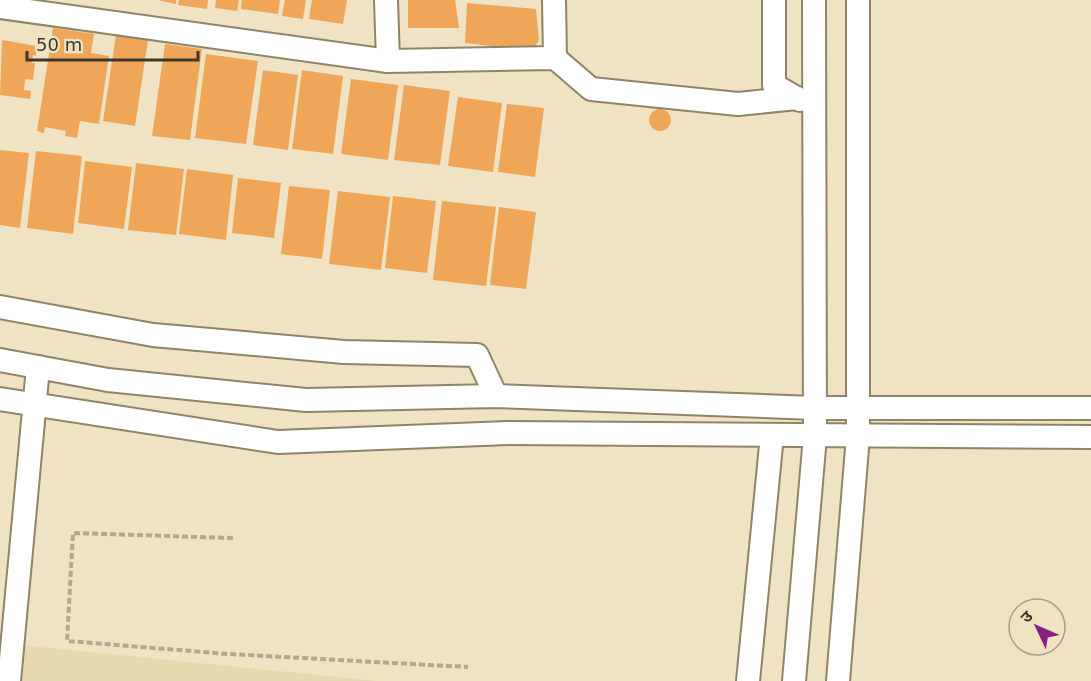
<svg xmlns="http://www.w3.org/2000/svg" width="1091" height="681" font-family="'DejaVu Sans','Noto Sans Devanagari',sans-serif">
	<rect width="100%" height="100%" fill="#f0e3c3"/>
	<!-- built -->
	<path fill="#e7d8b0" d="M0 643 378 681H0Z"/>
	<!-- building -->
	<g fill="#f0a659">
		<path d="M158 0H176V4Z"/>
		<path d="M179 0H208L207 9 178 5Z"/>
		<path d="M216 0H239L237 11 215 8Z"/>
		<path d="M242 0H280L278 14 241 9Z"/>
		<path d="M285 0H306L303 19 282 16Z"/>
		<path d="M312 0H347L343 24 309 19Z"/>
		<path d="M408 0H455L459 28H408Z"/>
		<path d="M467 3 536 9 539 40 535 46 517 49 465 43Z"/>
		<path d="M53 28 94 34 91 53 109 56 99 124 80 121 77 138 65 136 66 131 45 127 44 133 37 131Z"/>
		<path d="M116 35 148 40 135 126 103 121Z"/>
		<path d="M2 40 37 46 36 56 33 55 32 63H35L33 80 25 79 24 90 31 91 30 99 0 95Z"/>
		<path d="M165 44 202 49 190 140 152 136Z"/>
		<path d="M206 54 258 61 246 144 195 138Z"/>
		<path d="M263 70 298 75 288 150 253 145Z"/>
		<path d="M302 70 343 76 333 154 292 149Z"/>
		<path d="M351 79 398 85 388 160 341 154Z"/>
		<path d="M404 85 450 91 440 165 394 160Z"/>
		<path d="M458 97 502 103 493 172 448 166Z"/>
		<path d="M507 104 544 108 535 177 498 172Z"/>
		<circle cx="660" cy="120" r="11"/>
		<path d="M0 150 29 153 20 228 0 225Z"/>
		<path d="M36 151 82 156 73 234 27 228Z"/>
		<path d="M85 161 132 167 124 229 78 223Z"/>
		<path d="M136 163 184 169 176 235 128 230Z"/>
		<path d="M187 169 233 175 226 240 179 234Z"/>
		<path d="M238 178 281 183 274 238 232 233Z"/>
		<path d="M289 186 330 190 322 259 281 254Z"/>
		<path d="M338 191 390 197 381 270 329 264Z"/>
		<path d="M393 196 436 201 427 273 385 268Z"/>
		<path d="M442 201 496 207 486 286 433 280Z"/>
		<path d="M499 207 536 212 526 289 490 285Z"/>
	</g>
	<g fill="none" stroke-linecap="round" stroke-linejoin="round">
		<defs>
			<g id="minor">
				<path d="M386 0 388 61"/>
				<path d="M554 0 555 58"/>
				<path d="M774 0V85L800 100"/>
				<path d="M0 7 388 61 555 58 591 89 738 104 797 98"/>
				<path d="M0 307 153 335 344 352 477 355 496 396"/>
				<path d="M0 360 108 380 306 400 496 396 815 408H1091"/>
				<path d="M0 399 278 442 508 433 1091 437"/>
				<path d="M9 681 38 367"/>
				<path d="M748 681 772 435"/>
				<path d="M794 681 815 436 814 0"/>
				<path d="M838 681 858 436V0"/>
			</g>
		</defs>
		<!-- minor casing -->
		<use href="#minor" stroke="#908467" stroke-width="26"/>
		<!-- path -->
		<path stroke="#b2a88f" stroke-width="4" stroke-dasharray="6 3" stroke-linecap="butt" d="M233 538 73 533 67 641 228 654 468 667"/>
		<!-- minor -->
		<use href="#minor" stroke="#fff" stroke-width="22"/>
	</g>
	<!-- north arrow -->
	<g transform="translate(1037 627) rotate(314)"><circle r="28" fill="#f0e3c3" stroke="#a89e86" stroke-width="1.5"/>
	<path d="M0-4.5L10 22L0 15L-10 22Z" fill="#891f85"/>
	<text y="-9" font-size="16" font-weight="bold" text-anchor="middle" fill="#3c372a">उ</text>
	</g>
	<!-- scale -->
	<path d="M27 51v9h171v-9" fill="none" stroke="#3c372a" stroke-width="3"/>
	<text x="36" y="51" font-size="18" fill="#3c372a" stroke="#f0e3c3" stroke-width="4.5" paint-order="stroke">50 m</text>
</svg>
